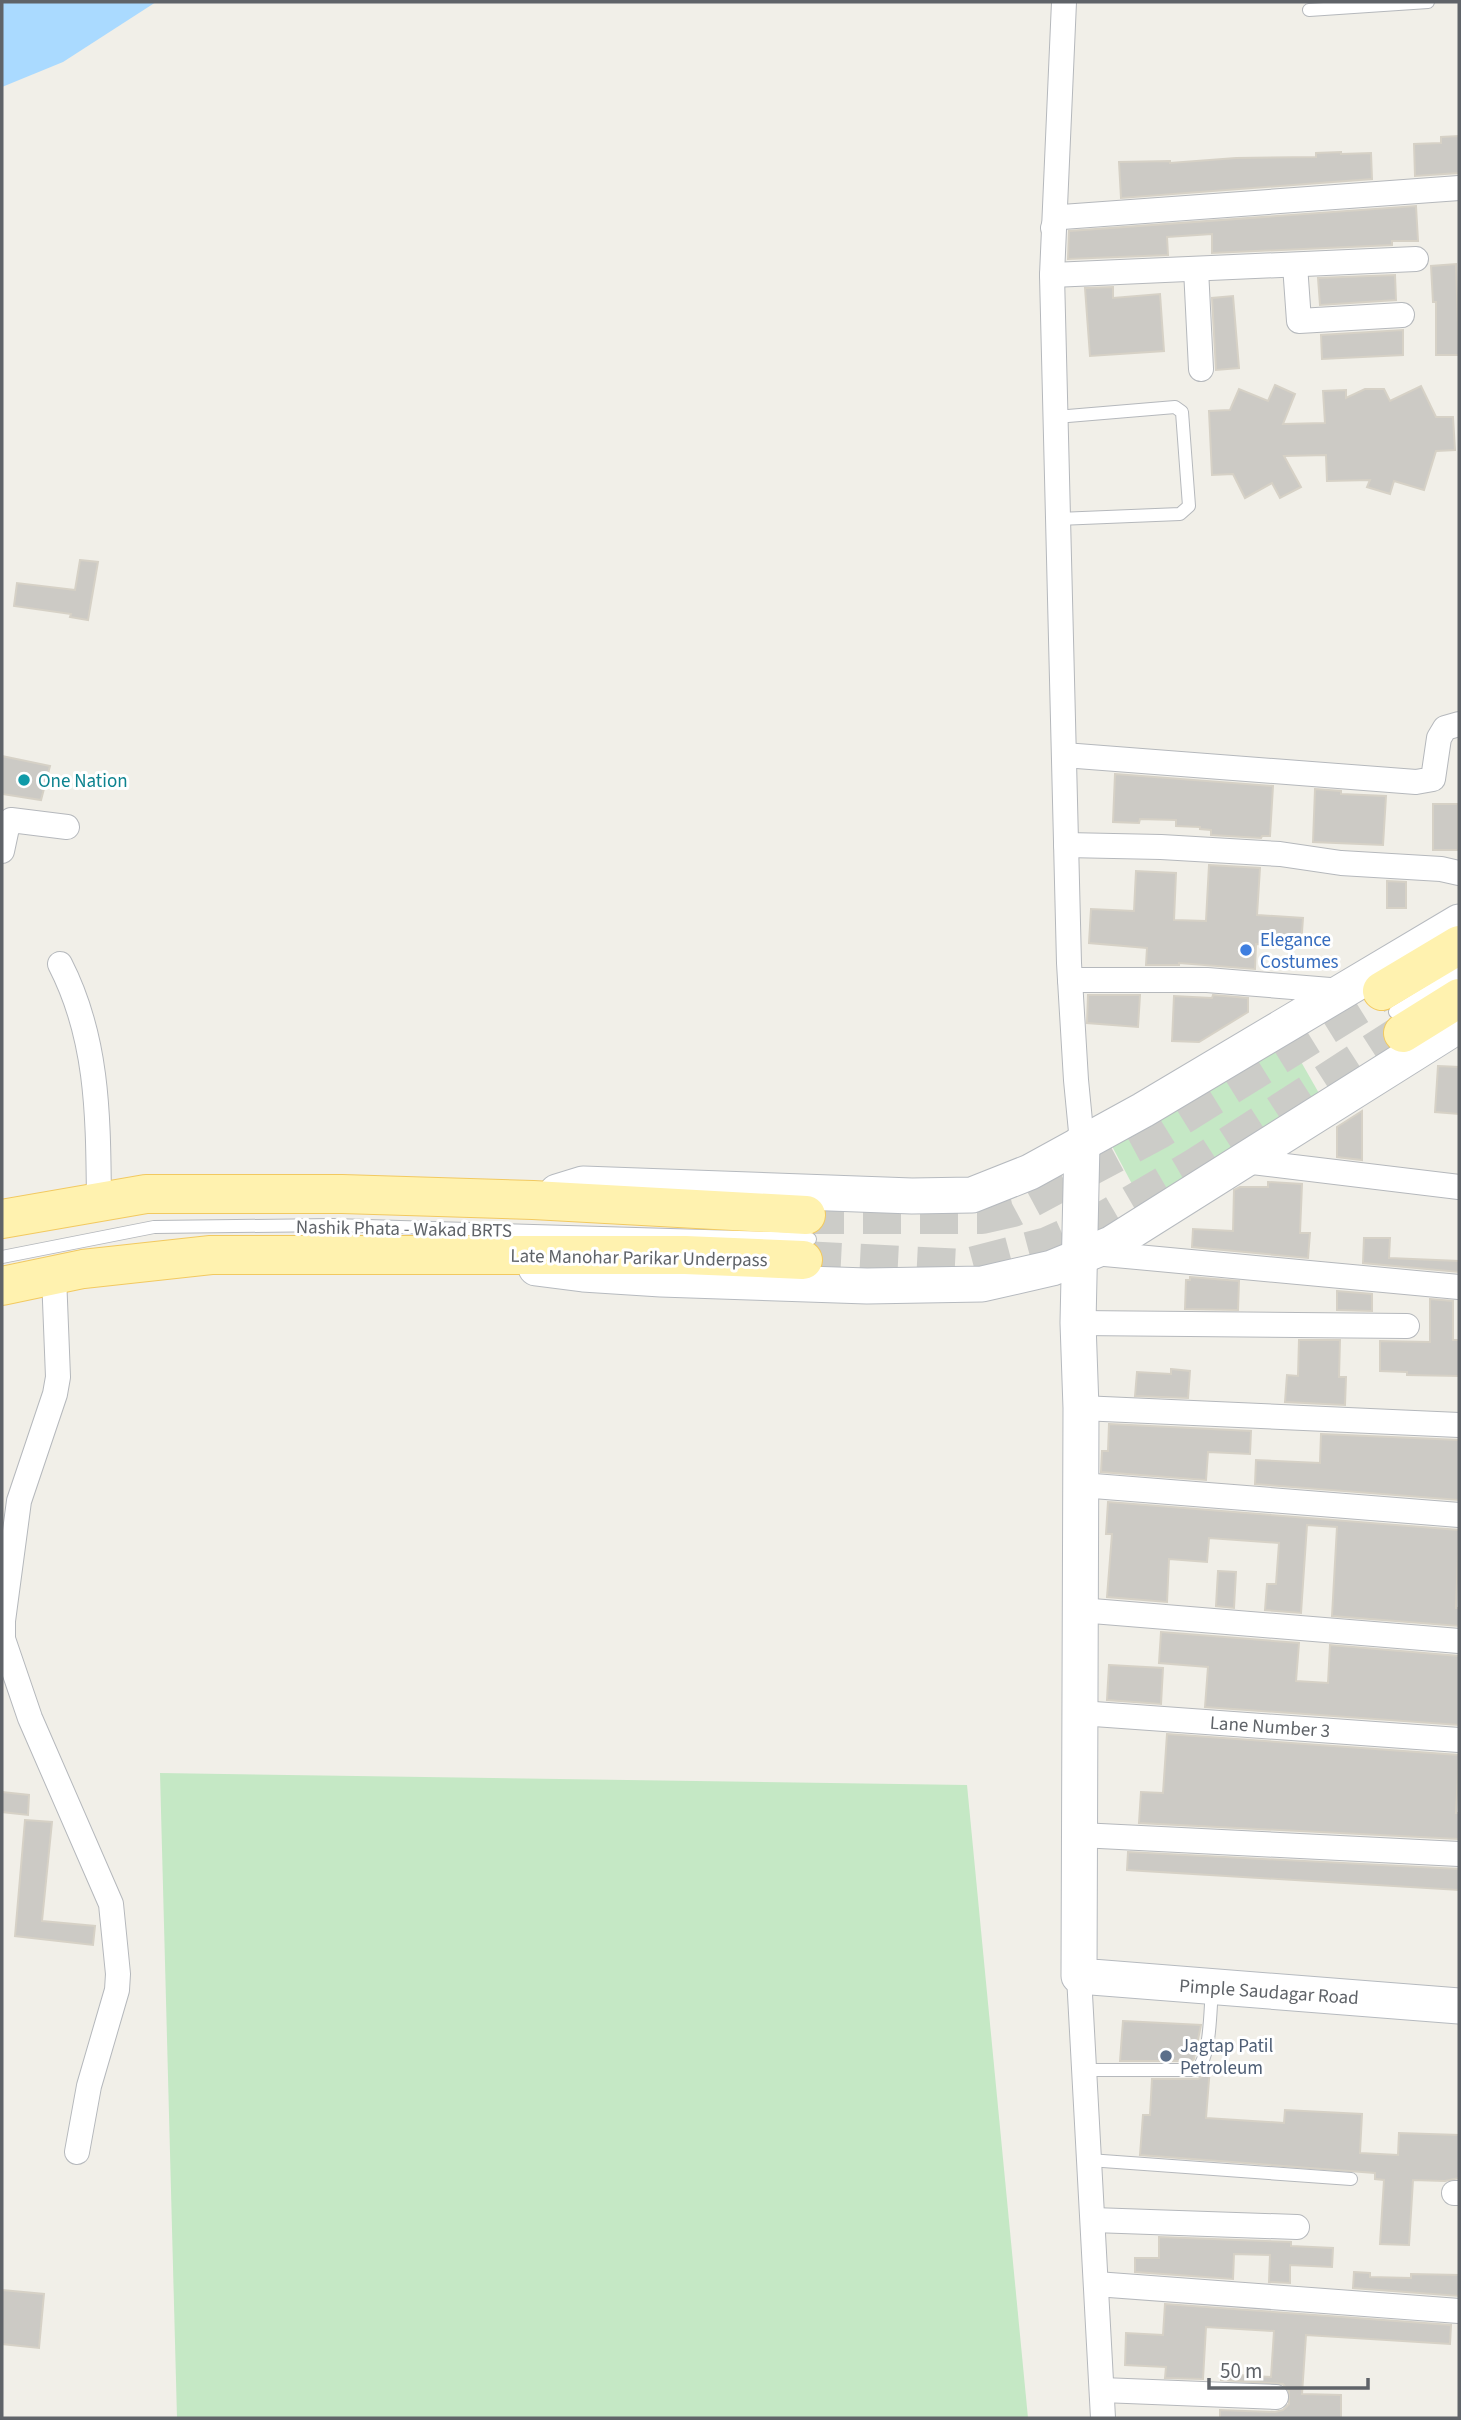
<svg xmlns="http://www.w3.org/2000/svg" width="1461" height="2420" font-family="'Source Sans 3',sans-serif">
	<rect width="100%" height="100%" fill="#f1efe8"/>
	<!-- green -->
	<g fill="#c5e8c5">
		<path d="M1284 1032 1320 1095 1142 1203 1104 1131Z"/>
		<path d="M160 1773 967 1785 1028 2418H177Z"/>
	</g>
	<!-- water -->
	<path fill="#aadaff" d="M2 2H156L63 62 2 87Z"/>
	<!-- building -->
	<g fill="#cccac5" stroke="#d6d1c6" stroke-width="2">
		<path d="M1459 136V173L1415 176 1414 144 1441 143V137Z"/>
		<path d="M1341 152V154L1371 153 1372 179 1121 198 1119 162 1170 161V163L1236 158 1316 157V153Z"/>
		<path d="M1416 206 1418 241H1392V245L1212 253V234L1167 237 1168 255 1068 259 1069 231Z"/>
		<path d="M1456 264 1459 355H1436V302H1433L1431 266Z"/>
		<path d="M1395 275 1396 300 1320 305 1318 278Z"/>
		<path d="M1113 287V298L1160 294 1164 351 1090 356 1085 288Z"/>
		<path d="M1233 296 1239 368 1216 370 1212 298Z"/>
		<path d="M1403 330V355L1322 359 1321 335Z"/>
		<path d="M1275 385 1295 394 1283 424 1325 423 1323 391 1346 390V398L1365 389H1384L1390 401 1421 386 1436 417H1453L1455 450 1436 451 1424 490 1394 481 1390 494 1367 487 1370 480 1327 481 1326 455 1284 456 1301 487 1280 498 1272 483 1245 498 1233 474 1212 475 1209 411 1230 410 1239 389 1268 401Z"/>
		<path d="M80 560 98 562 88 620 70 617 71 614 14 606 17 583 75 590Z"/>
		<path d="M2 756 50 766 41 800 2 794Z"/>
		<path d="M1115 774 1273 786 1270 836H1262L1261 838 1211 835V830L1200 829V827L1176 826V820L1140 819 1139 823 1113 822Z"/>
		<path d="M1315 789 1341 791V794L1386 796 1383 845 1313 842Z"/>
		<rect x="1433" y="804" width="25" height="46"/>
		<path d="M1209 865 1260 868 1257 915 1303 918 1301 946 1256 944 1255 969 1179 963V965H1146L1147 948 1089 943 1091 909 1134 911 1136 871 1176 873 1174 920 1206 921Z"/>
		<path d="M1387 881 1406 882V908H1387Z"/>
		<path d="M1088 995H1140L1138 1027 1087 1023Z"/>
		<path d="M1213 995 1248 998V1012L1199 1042 1172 1041 1174 996 1212 998Z"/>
		<path d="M1438 1066 1459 1067V1114L1435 1112Z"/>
		<path d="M1362 1111V1160L1337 1157V1127Z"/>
		<path d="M1268 1182 1302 1184 1300 1233H1310L1308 1258 1192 1247 1193 1229 1233 1231 1234 1190 1240 1187H1268Z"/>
		<path d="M1364 1238H1390L1389 1258 1459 1261V1272L1363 1263Z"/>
		<path d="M1190 1277 1239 1281 1238 1310 1185 1309 1186 1280H1190Z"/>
		<path d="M1337 1291 1372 1294V1311L1337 1310Z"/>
		<path d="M1430 1299 1453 1301V1340H1459V1376L1407 1375V1372L1380 1371V1341L1430 1342Z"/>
		<path d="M1299 1340H1340L1339 1377H1346L1345 1405 1285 1402 1287 1375 1298 1376Z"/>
		<path d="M1171 1369 1190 1371 1188 1398 1135 1396 1137 1372 1171 1374Z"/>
		<path d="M1109 1424 1251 1431 1250 1454 1208 1452 1206 1480 1101 1472 1102 1451H1108Z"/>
		<path d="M1321 1434 1459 1440V1500L1255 1484 1256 1460 1320 1463Z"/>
		<path d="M1108 1502 1459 1530 1456 1608H1459V1626L1332 1616 1337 1527 1307 1525 1301 1613 1265 1610 1267 1584H1276L1279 1543 1209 1538 1207 1562 1169 1559 1167 1602 1107 1597 1112 1534H1106Z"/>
		<path d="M1218 1571 1236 1572 1234 1608 1216 1606Z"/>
		<path d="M1161 1632 1299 1643 1296 1681 1328 1683 1330 1645 1459 1656V1725L1205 1707 1208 1667 1159 1663Z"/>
		<path d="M1109 1665 1163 1668 1161 1704 1107 1700Z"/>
		<path d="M1167 1734 1459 1755 1456 1813H1459V1839L1139 1823 1141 1792 1163 1793Z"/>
		<path d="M2 1792 29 1795 28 1815 2 1812Z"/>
		<path d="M25 1820 52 1822 42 1921 95 1926 93 1945 15 1936Z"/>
		<path d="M1128 1852 1459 1869V1890L1127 1870Z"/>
		<path d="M1123 2021 1201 2025 1194 2059 1192 2061H1120Z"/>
		<path d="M1210 2067 1206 2118 1284 2123 1285 2110 1362 2114 1360 2153 1398 2155 1399 2133 1459 2135V2178L1445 2181 1413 2180 1409 2245 1380 2244 1384 2180 1375 2179V2173L1140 2155 1143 2115H1150L1152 2079H1198L1204 2075Z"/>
		<path d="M1159 2237 1291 2242V2246L1333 2248 1332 2267 1290 2265V2283L1269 2282 1270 2255 1234 2254 1233 2279 1135 2272V2258H1159Z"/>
		<path d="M1354 2272 1370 2273V2277L1411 2278V2274L1459 2275V2296L1353 2288Z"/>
		<path d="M2 2290 44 2294 39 2348 2 2344Z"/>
		<path d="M1165 2304 1451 2325 1450 2344 1306 2335 1302 2394 1341 2395V2418H1220V2410L1275 2412 1283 2410 1289 2404V2391L1283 2384 1221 2380V2374L1271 2377 1274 2331 1206 2327 1203 2379 1165 2378 1166 2367 1125 2365 1126 2333 1163 2335Z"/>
	</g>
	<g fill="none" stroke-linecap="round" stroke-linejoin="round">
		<!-- primary-tunnel -->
		<g stroke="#ccccc8" stroke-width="38" stroke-dasharray="38 19" stroke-linecap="butt">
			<path d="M806 1215H982L1013 1208 1157 1131 1382 991"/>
			<path d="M803 1260 964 1268 1047 1246 1103 1221 1194 1168 1403 1033"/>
		</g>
		<defs>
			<g id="lane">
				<path d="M1309 10 1428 2"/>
				<path d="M1056 417 1175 407 1182 412 1189 506 1180 514 1058 519"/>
				<path d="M1395 1012 1459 973"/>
				<path d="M2 1257 154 1227 333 1225 810 1239"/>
				<path d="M1084 2070H1197C1211 2055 1210 2010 1212 1989"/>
				<path d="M1089 2160 1351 2179"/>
			</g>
			<g id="street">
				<path d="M1064 2 1052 275 1069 963 1076 1080 1082 1142"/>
				<path d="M1053 228 1056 220 1062 217 1459 188"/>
				<path d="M1295 265 1299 321 1402 315"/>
				<path d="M1196 269 1201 369"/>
				<path d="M1052 275 1416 259"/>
				<path d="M1064 755 1416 782 1433 779 1439 738 1445 728 1459 724"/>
				<path d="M1066 845 1161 847 1280 854 1341 863 1441 869 1459 873"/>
				<path d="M2 851 8 823 11 820 67 827"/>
				<path d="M60 964C99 1040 98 1119 99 1202"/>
				<path d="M1070 980H1207L1342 991"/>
				<path d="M1244 1161 1459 1187"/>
				<path d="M1094 1253 1459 1287"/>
				<path d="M54 1276 58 1377 55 1394 19 1501 3 1621V1639L30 1718 111 1904 118 1974 117 1990 89 2086 77 2152"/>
				<path d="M1078 1323 1407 1326"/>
				<path d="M1081 1408 1459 1425"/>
				<path d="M1081 1485 1459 1515"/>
				<path d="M1080 1610 1459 1641"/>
				<path d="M1080 1713 1459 1740"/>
				<path d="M1080 1835 1459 1854"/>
				<path d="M1079 1976 1103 2418"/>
				<path d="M1454 2193H1459"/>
				<path d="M1093 2220 1297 2227"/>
				<path d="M1096 2284 1459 2311"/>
				<path d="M1102 2390 1276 2397"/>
			</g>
			<g id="secondary">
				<path d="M1082 1142 1078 1323 1081 1408 1079 1976 1459 2006"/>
				<path d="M557 1192 583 1184 912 1196 972 1195 1030 1172 1143 1110 1459 922"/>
				<path d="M536 1268 583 1274 661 1279 867 1286 982 1284 1052 1268 1111 1244 1459 1025"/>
			</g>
			<g id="primary">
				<path d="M1382 991 1459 945"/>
				<path d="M1403 1033 1459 998"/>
				<path d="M2 1219 146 1194H342L533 1200 806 1215"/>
				<path d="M2 1286 83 1269 211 1255H685L803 1260"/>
			</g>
		</defs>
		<!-- lane casing -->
		<use href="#lane" stroke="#b5b8bc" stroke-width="14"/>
		<!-- street casing -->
		<use href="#street" stroke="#b5b8bc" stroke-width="26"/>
		<!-- secondary casing -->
		<use href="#secondary" stroke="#b6babf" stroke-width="37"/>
		<!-- primary casing -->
		<use href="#primary" stroke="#f2c960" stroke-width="40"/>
		<!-- lane -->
		<use href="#lane" stroke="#fff" stroke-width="12"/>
		<!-- street -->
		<use href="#street" stroke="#fff" stroke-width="24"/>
		<!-- secondary -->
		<use href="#secondary" stroke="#fff" stroke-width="35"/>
		<!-- primary -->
		<use href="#primary" stroke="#fff2af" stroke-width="38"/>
	</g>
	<!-- markers -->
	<circle fill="#0f9aa8" stroke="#fff" stroke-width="2.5" cx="24" cy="780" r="7"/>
	<circle fill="#3f7fe0" stroke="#fff" stroke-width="2.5" cx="1246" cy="950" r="7"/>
	<circle fill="#5c6f8a" stroke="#fff" stroke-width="2.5" cx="1166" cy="2056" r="7"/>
	<g text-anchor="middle" stroke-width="6" stroke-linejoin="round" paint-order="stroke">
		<!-- culture labels -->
		<g font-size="19" fill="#0d838f" stroke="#fff" text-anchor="start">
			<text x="38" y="787">One Nation</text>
		</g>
		<!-- shop labels -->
		<g font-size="19" fill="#366cbe" stroke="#fff" text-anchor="start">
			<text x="1260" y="946">Elegance<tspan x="1260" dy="22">Costumes</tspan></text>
		</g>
		<!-- street labels -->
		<g font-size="19" fill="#5f6368" stroke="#fff">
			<text transform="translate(404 1228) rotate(1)" y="7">Nashik Phata - Wakad BRTS</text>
			<text transform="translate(639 1257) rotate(1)" y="7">Late Manohar Parikar Underpass</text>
			<text transform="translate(1270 1726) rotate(4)" y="7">Lane Number 3</text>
			<text transform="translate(1269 1991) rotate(4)" y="7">Pimple Saudagar Road</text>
		</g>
		<!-- service labels -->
		<g font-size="19" fill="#4e5e75" stroke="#fff" text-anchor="start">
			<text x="1180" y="2052">Jagtap Patil<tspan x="1180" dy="22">Petroleum</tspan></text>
		</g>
	</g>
	<!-- border -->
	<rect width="1461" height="2420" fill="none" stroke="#5f6368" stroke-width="7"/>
	<!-- scale -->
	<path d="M1209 2378v10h159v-10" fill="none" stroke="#5f6368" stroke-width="3.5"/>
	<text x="1220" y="2378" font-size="21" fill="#5f6368" stroke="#ffffff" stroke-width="5" paint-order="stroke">50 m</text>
</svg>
